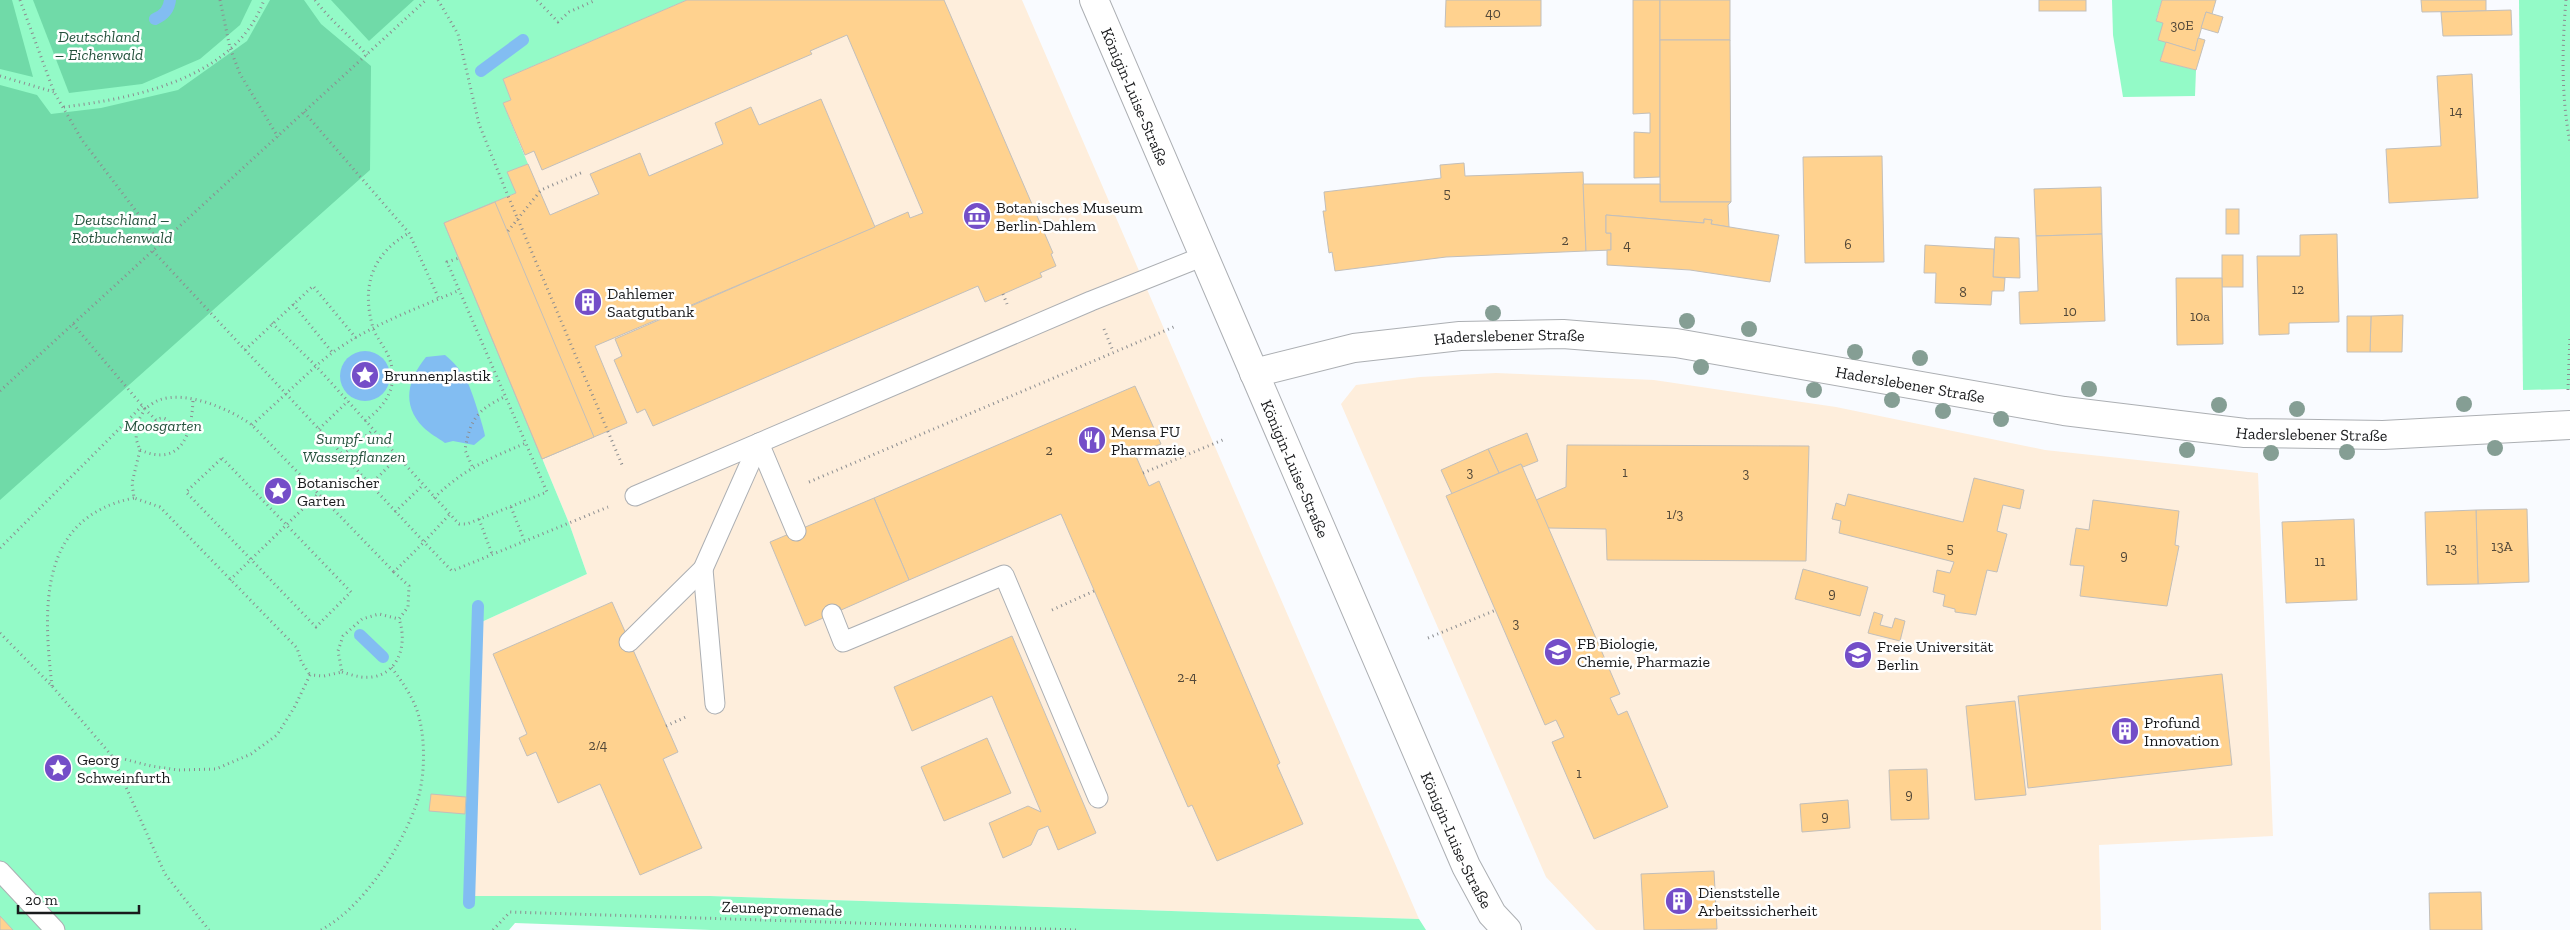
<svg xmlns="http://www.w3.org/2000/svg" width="2570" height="930" font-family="'Zilla Slab',serif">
	<rect width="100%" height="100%" fill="#f9fbff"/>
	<!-- education -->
	<g fill="#feeedc">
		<path d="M687 0H1022L1419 919 710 896H466L475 625 587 574 569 523 444 223 516 193 507 172 525 155 503 103V79Z"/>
		<path d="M1496 373 1654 380 1836 407 2045 450 2258 473 2273 836 2099 845 2101 930H1596L1546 877 1341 404 1356 385 1420 377Z"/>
	</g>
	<!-- green -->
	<g fill="#93fac7">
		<path d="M0 0H687L503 79 511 100 503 103 528 164 508 172 516 193 444 223 569 523 587 574 475 625 466 896H710L1419 919 1426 930H711L515 923 509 930H0Z"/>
		<path d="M2112 0H2162L2156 20 2163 23 2166 42 2160 61 2196 70 2195 96 2123 97 2113 35Z"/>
		<path d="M2519 0H2570V389L2523 390Z"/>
	</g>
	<!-- forest -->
	<g fill="#70daa8">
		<path d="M0 0H12L33 77 0 69Z"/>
		<path d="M33 0H252L240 25 200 59 142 84 69 93Z"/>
		<path d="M270 0H304L321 24 371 66 370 170 0 500V85L37 95 51 114 101 108 178 90 247 41Z"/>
		<path d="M331 0H414L369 41Z"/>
	</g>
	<!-- water -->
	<g fill="#82bdf2">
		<circle cx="365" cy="376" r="25"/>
		<path d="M445 355C454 362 460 370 466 379 470 385 485 431 485 436L474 445 453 441 445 443C438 438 429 433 423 427 401 404 408 379 426 357Z"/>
	</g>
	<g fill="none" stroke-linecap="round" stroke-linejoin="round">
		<!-- stream -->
		<g stroke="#82bdf2" stroke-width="12">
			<path d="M155 19C164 15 169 10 170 0"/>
			<path d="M481 71 523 40"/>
			<path d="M360 635 383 657"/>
			<path d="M469 903 478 606"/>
		</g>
	</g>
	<!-- building -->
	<g fill="#ffd28f" stroke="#c2bfbb">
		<path d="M687 0H944L1053 253 1051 254 1056 266 1040 273 1042 277 985 302 978 286 653 426 645 409 637 413 614 360 622 356 615 339 908 212 910 218 923 213 847 35 810 51 812 54 542 170 534 151 525 155 503 103 511 100 503 79Z"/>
		<path d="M1446 0H1541V26L1445 27Z"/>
		<path d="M1633 0H1660V177L1634 178V132L1650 133V113L1633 114Z"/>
		<rect x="1660" y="0" width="70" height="40"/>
		<rect x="2039" y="0" width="47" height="11"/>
		<path d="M2162 0H2216L2212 14 2206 12 2195 51 2158 40 2163 23 2156 21Z"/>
		<path d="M2421 0H2486V11L2422 12Z"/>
		<path d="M2511 10 2512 35 2443 36 2441 12Z"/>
		<path d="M2206 12 2223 17 2218 33 2201 28Z"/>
		<path d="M2198 38 2205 40 2196 70 2160 61 2166 42 2195 51Z"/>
		<path d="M1660 40H1730L1731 202H1660Z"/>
		<path d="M2472 74 2478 198 2389 203 2386 149 2441 146 2437 76Z"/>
		<path d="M821 99 875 227 595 346 627 423 542 459 444 223 516 193 507 172 528 164 550 215 599 194 590 174 640 153 649 176 723 144 715 123 751 107 759 125Z"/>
		<path d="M1882 156 1884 262 1805 263 1803 157Z"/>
		<path d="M1464 163 1465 176 1583 172 1586 251 1446 257 1335 271 1332 252 1329 253 1323 211H1326L1324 192 1441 178 1440 165Z"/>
		<path d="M1583 184H1660V202H1731L1728 205 1729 227 1711 224 1712 220 1704 219V223L1606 215V233H1611V250L1586 251Z"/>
		<path d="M2101 187 2102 234 2036 236 2034 189Z"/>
		<path d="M495 202 594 437 542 459 444 223Z"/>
		<rect x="2226" y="209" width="13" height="25"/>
		<path d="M1606 215 1704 223V219L1712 220 1711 224 1779 235 1770 282 1690 270 1607 265V250H1611V233H1606Z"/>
		<path d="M2102 234 2105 321 2020 324 2019 292 2038 291 2036 236Z"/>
		<path d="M2337 234 2339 322 2289 323V334L2259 335 2257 256H2300V235Z"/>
		<path d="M1995 237 2019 238 2020 278 1993 277Z"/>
		<path d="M1925 245 1994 249 1993 277 2005 278 2004 291H1992L1991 305 1935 303 1936 273H1924Z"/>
		<rect x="2222" y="255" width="21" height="32"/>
		<path d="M2176 278H2222L2223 344 2177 345Z"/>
		<path d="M2403 315 2402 352H2370L2371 316Z"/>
		<path d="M2347 316H2371L2370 352H2347Z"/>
		<path d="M1135 386 1161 444 1135 454 1149 486 1159 481 1280 763 1277 765 1303 824 1217 861 1192 805 1188 807 1061 514 909 580 874 498Z"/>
		<path d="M1527 433 1538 461 1523 467 1521 464 1499 473 1488 449Z"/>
		<path d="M1567 445 1809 446 1806 561 1607 560 1606 529 1548 528 1536 500 1566 487Z"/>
		<path d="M1488 449 1499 473 1452 494 1441 470Z"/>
		<path d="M1521 464 1620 694 1610 698 1618 715 1627 711 1668 807 1594 839 1552 742 1564 737 1556 720 1545 725 1446 496Z"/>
		<path d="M1974 478 2024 490 2020 509 2003 505 1997 531 2007 534 1997 572 1987 570 1976 615 1955 612V609L1943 606 1945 595 1933 592 1937 570 1950 573 1954 562 1839 533 1841 521 1832 519 1836 503 1845 506 1848 494 1963 522Z"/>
		<path d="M874 498 909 580 805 626 770 542Z"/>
		<path d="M2093 500 2179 511 2175 545 2179 546 2167 606 2080 596 2084 566 2070 565 2076 528 2089 530Z"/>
		<path d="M2527 509 2529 582 2478 584 2476 510Z"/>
		<path d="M2476 510 2478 584 2427 585 2425 512Z"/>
		<path d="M2354 519 2357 600 2286 603 2282 522Z"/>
		<path d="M1803 569 1868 587 1860 616 1795 599Z"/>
		<path d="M612 602 678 752 663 759 702 848 640 875 600 784 558 803 536 752 527 756 519 738 527 734 493 654Z"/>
		<path d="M1874 612 1883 615 1880 625 1892 628 1895 618 1905 621 1900 641 1868 633Z"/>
		<path d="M1012 636 1096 833 1058 850 1048 826 1038 830 1031 845 1003 858 989 823 1028 806 1041 812 992 696 912 731 894 687Z"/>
		<path d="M2222 674 2232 765 2028 788 2018 696Z"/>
		<path d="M2015 701 2026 795 1975 800 1966 706Z"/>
		<path d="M987 738 1011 793 944 821 921 767Z"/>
		<path d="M1927 769 1929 819 1891 820 1889 770Z"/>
		<path d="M431 794 466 797 465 814 429 811Z"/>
		<path d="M1848 800 1850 828 1802 832 1800 804Z"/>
		<path d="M1714 871 1717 929 1644 930 1641 874Z"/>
		<path d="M2481 892 2482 930H2430L2429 893Z"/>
		<path d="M0 916 13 930H0Z"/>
	</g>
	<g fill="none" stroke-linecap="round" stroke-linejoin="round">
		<defs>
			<g id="lane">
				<path d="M759 443 796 531"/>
				<path d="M635 496 1091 301 1204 256"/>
				<path d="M703 569 715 704"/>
				<path d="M832 614 843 642 1004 575 1098 798"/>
				<path d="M629 642 703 569 759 443"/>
				<path d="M0 871 55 930"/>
			</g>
			<g id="street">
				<path id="s1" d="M1254 373 1354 348 1460 336 1563 334 1676 343 2064 411 2245 433 2383 435 2570 425"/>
			</g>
			<g id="secondary">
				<path id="s2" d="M1094 0 1466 866 1492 914 1507 930"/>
			</g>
		</defs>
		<!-- lane casing -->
		<use href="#lane" stroke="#acafb3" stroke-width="21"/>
		<!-- street casing -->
		<use href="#street" stroke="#acafb3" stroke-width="30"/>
		<!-- secondary casing -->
		<use href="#secondary" stroke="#acafb3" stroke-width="30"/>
		<!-- path -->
		<g stroke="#8b8d90" stroke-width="3" stroke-dasharray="1 4" stroke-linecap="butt">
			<path d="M20 0 54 92 82 140 161 244"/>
			<path d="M220 0 230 48 240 74 278 137"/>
			<path d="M315 0C330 20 350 36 367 55"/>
			<path d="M438 0 458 34 479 124 508 196 623 467"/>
			<path d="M537 0 558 22 569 12 596 0"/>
			<path d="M2566 0C2562 47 2561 96 2570 142"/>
			<path d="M0 76 54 92"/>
			<path d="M64 107C136 98 236 78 264 0"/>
			<path d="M304 112 409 233 439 299"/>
			<path d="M508 231 541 190 583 172"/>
			<path d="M1003 294 1007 304"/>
			<path d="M293 304 332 352"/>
			<path d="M272 323 316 366C356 330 411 311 460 290"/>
			<path d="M73 324 145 409C149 406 154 402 159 400 186 390 230 409 252 425L394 572"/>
			<path d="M1104 329 1113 351"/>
			<path d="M245 350 313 286 356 338"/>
			<path d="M2568 390 2570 335"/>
			<path d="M0 391 426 0"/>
			<circle cx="162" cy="426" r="8"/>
			<path d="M156 420 145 409 138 421 136 439 140 450 132 483 134 498 160 507 297 648 301 661 310 675"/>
			<path d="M365 421C388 404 400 383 388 355 384 346 376 337 373 328 361 286 372 254 409 233"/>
			<path d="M252 425 316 366 459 524H467L547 492 447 262 459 258"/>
			<path d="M319 429 348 401"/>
			<path d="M140 450C182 468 192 433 193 399"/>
			<path d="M343 455 373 430"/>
			<path d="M222 458 351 592 316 627 186 492Z"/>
			<path d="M472 466 465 450C470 419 477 410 506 396"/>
			<path d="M1143 473 1225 439"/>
			<path d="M809 482 1176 326"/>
			<path d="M370 485 398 457"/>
			<path d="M434 498C464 469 488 459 526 443"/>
			<path d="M511 507 524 540"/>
			<path d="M395 512 423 485"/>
			<path d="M449 515 424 542 452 571 608 507"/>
			<path d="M479 519 492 554"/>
			<path d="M0 548 142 406"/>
			<path d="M230 580 318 494"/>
			<path d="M1052 610 1094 591"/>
			<path d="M0 633 52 686 112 756 151 766 178 770 216 769 251 754 277 735 294 708 310 675 324 676 342 672 338 651 343 636 362 619 379 614 399 619 408 607 409 586 394 572 424 542 153 251"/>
			<path d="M1428 638 1496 610"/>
			<path d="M342 672C348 674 355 676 361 677 396 681 409 647 399 619"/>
			<path d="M52 686C43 608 38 517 134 498"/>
			<path d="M666 726 688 716"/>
			<path d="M112 756 165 874 209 930"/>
			<path d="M321 930C362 908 399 851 415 808 425 782 426 744 419 717 414 698 403 683 391 667"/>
			<path d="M493 930 510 912 1078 930"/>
		</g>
		<!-- lane -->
		<use href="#lane" stroke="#fff" stroke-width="19"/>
		<!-- street -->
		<use href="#street" stroke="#fff" stroke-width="28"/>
		<!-- secondary -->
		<use href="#secondary" stroke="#fff" stroke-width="28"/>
	</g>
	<!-- trees -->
	<g fill="#859e94">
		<circle cx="1493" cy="313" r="8"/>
		<circle cx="1687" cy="321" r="8"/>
		<circle cx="1749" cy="329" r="8"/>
		<circle cx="1855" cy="352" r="8"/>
		<circle cx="1920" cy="358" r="8"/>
		<circle cx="1701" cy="367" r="8"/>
		<circle cx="2089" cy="389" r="8"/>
		<circle cx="1814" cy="390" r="8"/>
		<circle cx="1892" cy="400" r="8"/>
		<circle cx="2464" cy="404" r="8"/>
		<circle cx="2219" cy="405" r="8"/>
		<circle cx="2297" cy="409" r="8"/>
		<circle cx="1943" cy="411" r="8"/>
		<circle cx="2001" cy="419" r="8"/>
		<circle cx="2495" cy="448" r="8"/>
		<circle cx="2187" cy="450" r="8"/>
		<circle cx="2347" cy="452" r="8"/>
		<circle cx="2271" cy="453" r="8"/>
	</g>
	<!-- icons -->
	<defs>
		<symbol id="museum-disc" viewBox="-11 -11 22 22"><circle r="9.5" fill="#744ec8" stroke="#fff"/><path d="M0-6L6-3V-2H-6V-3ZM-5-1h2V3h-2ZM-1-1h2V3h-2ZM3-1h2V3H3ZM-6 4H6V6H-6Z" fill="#fff"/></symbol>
		<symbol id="building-disc" viewBox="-11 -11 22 22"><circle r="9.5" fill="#744ec8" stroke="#fff"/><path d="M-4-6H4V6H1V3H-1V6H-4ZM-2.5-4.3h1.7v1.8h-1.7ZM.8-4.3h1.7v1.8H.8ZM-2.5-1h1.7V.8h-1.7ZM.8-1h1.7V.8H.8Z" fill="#fff"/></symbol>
		<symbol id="sight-disc" viewBox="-11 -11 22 22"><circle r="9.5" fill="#744ec8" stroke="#fff"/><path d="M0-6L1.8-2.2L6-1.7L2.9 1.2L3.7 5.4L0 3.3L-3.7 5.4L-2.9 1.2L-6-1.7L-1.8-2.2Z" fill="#fff"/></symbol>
		<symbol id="restaurant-disc" viewBox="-11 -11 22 22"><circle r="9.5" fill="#744ec8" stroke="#fff"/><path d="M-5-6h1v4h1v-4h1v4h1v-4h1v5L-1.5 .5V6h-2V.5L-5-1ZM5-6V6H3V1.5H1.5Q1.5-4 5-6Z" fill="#fff"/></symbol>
		<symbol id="university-disc" viewBox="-11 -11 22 22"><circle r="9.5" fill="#744ec8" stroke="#fff"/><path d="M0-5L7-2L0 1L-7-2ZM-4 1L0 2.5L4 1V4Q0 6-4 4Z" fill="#fff"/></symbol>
	</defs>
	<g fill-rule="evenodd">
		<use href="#museum-disc" x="961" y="200" width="32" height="32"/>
		<use href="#building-disc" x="572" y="286" width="32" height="32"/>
		<use href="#sight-disc" x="349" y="359" width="32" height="32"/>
		<use href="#restaurant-disc" x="1076" y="424" width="32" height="32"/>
		<use href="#sight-disc" x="262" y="475" width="32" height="32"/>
		<use href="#university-disc" x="1542" y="636" width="32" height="32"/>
		<use href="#university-disc" x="1842" y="639" width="32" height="32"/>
		<use href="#building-disc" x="2109" y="715" width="32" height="32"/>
		<use href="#sight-disc" x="42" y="752" width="32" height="32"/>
		<use href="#building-disc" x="1663" y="885" width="32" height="32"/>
	</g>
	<g text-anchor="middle" stroke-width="5" stroke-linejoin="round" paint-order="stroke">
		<!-- number labels -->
		<g font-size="14" fill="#524839">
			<text x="1493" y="18">40</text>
			<text x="2182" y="30">30E</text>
			<text x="2456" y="116">14</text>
			<text x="1447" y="198">5</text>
			<text x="1565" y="245">2</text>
			<text x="1848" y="249">6</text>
			<text x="1627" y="250">4</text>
			<text x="2298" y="294">12</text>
			<text x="1963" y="297">8</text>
			<text x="2070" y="316">10</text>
			<text x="2200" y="321">10a</text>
			<text x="1049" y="455">2</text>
			<text x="1470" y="477">3</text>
			<text x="1625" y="477">1</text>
			<text x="1746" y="478">3</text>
			<text x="1675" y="519">1/3</text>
			<text x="2502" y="551">13A</text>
			<text x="1950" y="553">5</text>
			<text x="2451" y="553">13</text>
			<text x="2124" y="560">9</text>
			<text x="2320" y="566">11</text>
			<text x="1832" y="598">9</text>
			<text x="1516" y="628">3</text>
			<text x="1187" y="682">2-4</text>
			<text x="598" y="750">2/4</text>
			<text x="1579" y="778">1</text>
			<text x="1909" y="799">9</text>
			<text x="1825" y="821">9</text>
		</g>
		<!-- park labels -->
		<g font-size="16" font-style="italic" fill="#26523d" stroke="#fff">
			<text x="99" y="42">Deutschland<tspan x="99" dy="18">– Eichenwald</tspan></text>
			<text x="122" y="225">Deutschland –<tspan x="122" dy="18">Rotbuchenwald</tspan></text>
			<text x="163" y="431">Moosgarten</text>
			<text x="354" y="444">Sumpf- und<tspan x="354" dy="18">Wasserpflanzen</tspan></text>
		</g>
		<!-- street labels -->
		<g font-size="16" fill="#191a1c" stroke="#fff">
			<text dy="6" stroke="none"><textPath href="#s2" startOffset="105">Königin-Luise-Straße</textPath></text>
			<text dy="6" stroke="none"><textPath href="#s1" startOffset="259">Haderslebener Straße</textPath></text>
			<text dy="6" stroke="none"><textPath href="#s1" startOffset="664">Haderslebener Straße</textPath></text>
			<text dy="6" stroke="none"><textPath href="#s1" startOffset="1069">Haderslebener Straße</textPath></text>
			<text dy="6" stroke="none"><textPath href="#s2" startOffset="510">Königin-Luise-Straße</textPath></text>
			<text dy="6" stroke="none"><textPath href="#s2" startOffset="915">Königin-Luise-Straße</textPath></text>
			<text transform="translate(782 908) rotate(2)" y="6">Zeunepromenade</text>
		</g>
		<!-- poi labels -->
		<g font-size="16" fill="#191a1c" stroke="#fff" text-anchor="start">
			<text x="996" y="213">Botanisches Museum<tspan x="996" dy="18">Berlin-Dahlem</tspan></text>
			<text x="607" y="299">Dahlemer<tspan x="607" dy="18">Saatgutbank</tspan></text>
			<text x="384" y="381">Brunnenplastik</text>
			<text x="1111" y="437">Mensa FU<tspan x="1111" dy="18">Pharmazie</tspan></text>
			<text x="297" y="488">Botanischer<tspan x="297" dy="18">Garten</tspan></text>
			<text x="1577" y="649">FB Biologie,<tspan x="1577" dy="18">Chemie, Pharmazie</tspan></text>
			<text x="1877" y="652">Freie Universität<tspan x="1877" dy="18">Berlin</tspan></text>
			<text x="2144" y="728">Profund<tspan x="2144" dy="18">Innovation</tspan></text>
			<text x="77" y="765">Georg<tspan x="77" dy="18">Schweinfurth</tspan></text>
			<text x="1698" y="898">Dienststelle<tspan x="1698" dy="18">Arbeitssicherheit</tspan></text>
		</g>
	</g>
	<!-- scale -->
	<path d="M18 905v8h121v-8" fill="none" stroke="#191a1c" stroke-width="2.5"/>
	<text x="25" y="905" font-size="15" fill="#191a1c" stroke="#ffffff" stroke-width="4" paint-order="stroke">20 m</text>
</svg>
